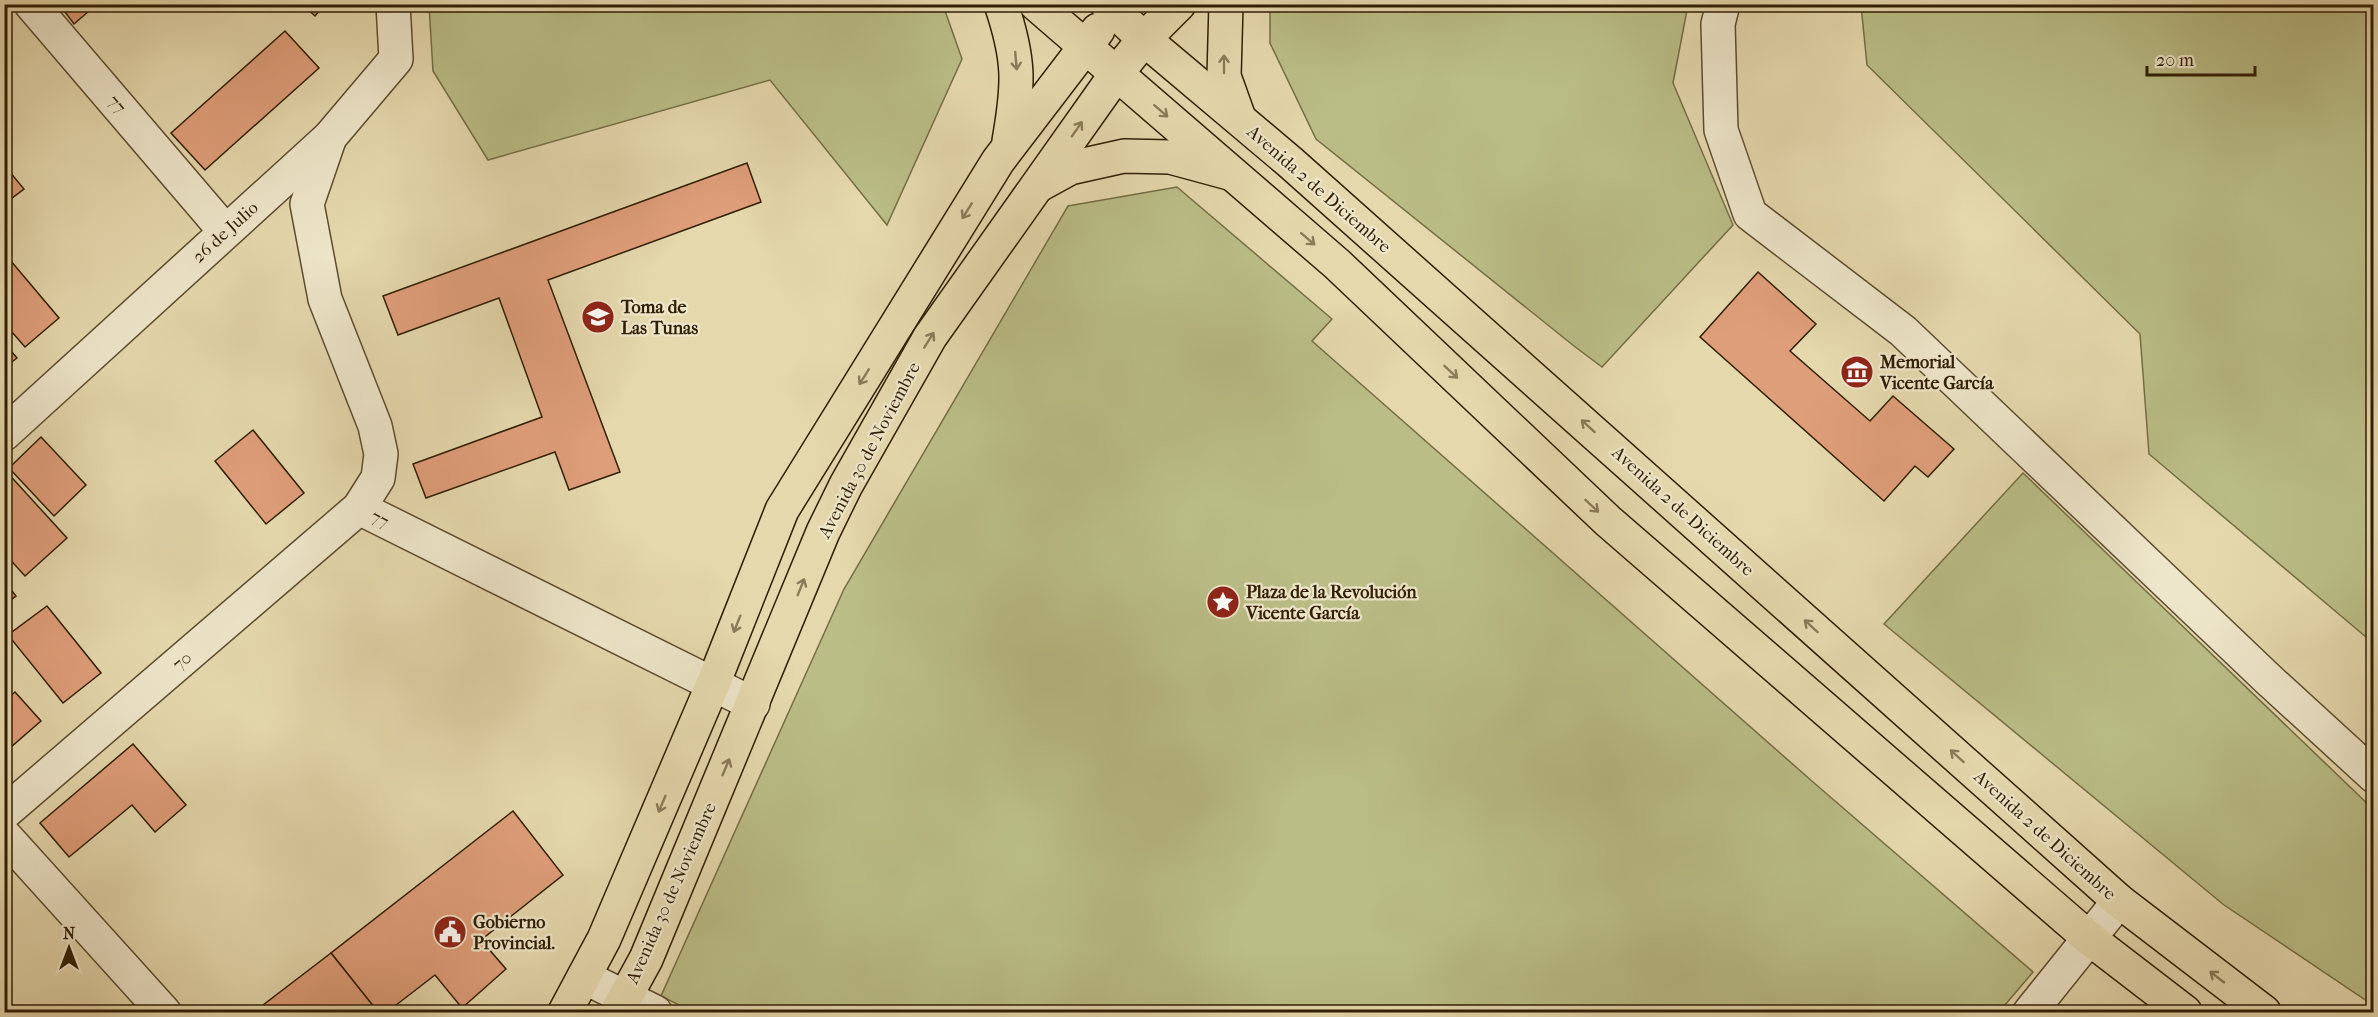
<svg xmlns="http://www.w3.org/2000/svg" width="2378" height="1017" font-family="'IM FELL French Canon',serif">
	<rect width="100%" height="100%" fill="#e5d8ad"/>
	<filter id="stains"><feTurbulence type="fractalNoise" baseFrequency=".00333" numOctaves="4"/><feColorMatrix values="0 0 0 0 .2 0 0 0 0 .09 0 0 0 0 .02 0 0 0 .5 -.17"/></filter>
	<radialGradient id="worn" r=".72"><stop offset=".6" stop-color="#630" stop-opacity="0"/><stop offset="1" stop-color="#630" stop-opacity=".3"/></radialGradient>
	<!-- green -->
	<g fill="#babd86" stroke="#756e46" stroke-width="1.5">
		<path d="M429 5H943L962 59 887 225 770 80 488 160 433 71Z"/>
		<path d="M1270 5H1688L1673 83 1733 225 1602 367 1574 346 1316 139 1270 43Z"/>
		<path d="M1861 5H2373V643L2149 454 2140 334 1867 65Z"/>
		<path d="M1177 187 1332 319 1312 341 1813 782 2033 972 1999 1012H693L661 996 844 589 1068 206Z"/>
		<path d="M2023 473 2373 809V1005L2224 905 1884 624Z"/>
	</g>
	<!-- building -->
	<g fill="#df9e7a" stroke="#301e05" stroke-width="1.5">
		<path d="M59 4H97L74 24Z"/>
		<path d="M302 4H325L315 16Z"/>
		<path d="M285 31 319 68 205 170 171 133Z"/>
		<path d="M747 163 761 202 548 280 620 472 569 490 555 452 426 498 413 464 542 417 499 298 398 335 383 296Z"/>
		<path d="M4 165 24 189 4 204Z"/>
		<path d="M5 254 59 318 25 347 4 323Z"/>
		<path d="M1758 272 1816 324 1790 351 1870 421 1893 396 1954 449 1928 477 1915 466 1884 501 1700 337Z"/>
		<path d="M4 343 17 358 4 368Z"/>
		<path d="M253 430 304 493 266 524 215 461Z"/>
		<path d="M41 437 86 485 54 516 9 468Z"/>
		<path d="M4 469 67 538 25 576 4 553Z"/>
		<path d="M4 581 16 596 4 605Z"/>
		<path d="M47 606 101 673 63 703 8 635Z"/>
		<path d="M15 692 41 721 4 753V701Z"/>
		<path d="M133 744 186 805 155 832 132 805 69 857 40 823Z"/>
		<path d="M513 811 563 875 481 940 506 969 462 1008 435 975 387 1012H378L331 953Z"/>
		<path d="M331 953 378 1012H254Z"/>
	</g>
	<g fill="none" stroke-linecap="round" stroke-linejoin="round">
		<defs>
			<g id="minor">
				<path d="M31 4 225 231"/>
				<path d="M1723 4 1718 24 1721 130 1750 214 1903 331 2268 679 2374 776"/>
				<path d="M4 434 330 137 396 59 393 4"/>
				<path d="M359 508 753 704"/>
				<path d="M4 813 359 508 378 478 381 454 375 426 325 299 307 204 330 137"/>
				<path d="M4 835 164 1012"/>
				<path d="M584 977 655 1012"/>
				<path d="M2030 1012 2119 901"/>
			</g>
			<g id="major">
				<path d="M1001 4C1020 60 1019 84 1009 141"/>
				<path d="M1036 4 1337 264 1608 521 2090 939 2185 1012"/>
				<path d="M1107 4 1144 39 1290 162 2119 901 2264 1012"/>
				<path d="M1226 4 1224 76 1239 118"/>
				<path d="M1039 185 1070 168 1124 156 1170 157 1229 173"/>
				<path d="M565 1012 604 939 713 684 782 510 998 161 1098 30"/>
				<path d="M617 1012 646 959 823 532 846 485 930 337 1117 73 1144 39 1179 4"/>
			</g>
		</defs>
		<!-- minor casing -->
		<use href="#minor" stroke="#5d4c2f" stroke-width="36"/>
		<!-- major casing -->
		<use href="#major" stroke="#301e05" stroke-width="36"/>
		<!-- minor -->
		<use href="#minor" stroke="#eee6ca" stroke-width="33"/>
		<!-- major -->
		<use href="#major" stroke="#e5d8ad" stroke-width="33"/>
	</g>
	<!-- one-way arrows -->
	<defs><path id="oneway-shaft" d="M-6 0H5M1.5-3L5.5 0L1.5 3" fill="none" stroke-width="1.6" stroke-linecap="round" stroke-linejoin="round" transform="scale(1.5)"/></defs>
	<g stroke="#8a7b59">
		<use href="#oneway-shaft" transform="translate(1016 61) rotate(85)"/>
		<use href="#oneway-shaft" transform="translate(1224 64) rotate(-90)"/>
		<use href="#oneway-shaft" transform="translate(1161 111) rotate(41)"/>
		<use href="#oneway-shaft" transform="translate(1077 129) rotate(-55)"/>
		<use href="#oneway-shaft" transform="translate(967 211) rotate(122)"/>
		<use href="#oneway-shaft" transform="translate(1308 239) rotate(41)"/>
		<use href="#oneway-shaft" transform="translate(929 340) rotate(-58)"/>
		<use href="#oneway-shaft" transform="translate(1451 372) rotate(43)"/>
		<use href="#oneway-shaft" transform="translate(864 377) rotate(122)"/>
		<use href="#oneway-shaft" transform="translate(1588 426) rotate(-138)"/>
		<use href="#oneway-shaft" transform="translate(1592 506) rotate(43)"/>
		<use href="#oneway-shaft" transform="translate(801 587) rotate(-68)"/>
		<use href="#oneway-shaft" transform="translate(737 624) rotate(112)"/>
		<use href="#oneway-shaft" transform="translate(1811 626) rotate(-138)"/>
		<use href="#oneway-shaft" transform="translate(1957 756) rotate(-138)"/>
		<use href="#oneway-shaft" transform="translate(726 767) rotate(-67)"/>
		<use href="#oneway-shaft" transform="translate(662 804) rotate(113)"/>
		<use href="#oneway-shaft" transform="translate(2217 977) rotate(-142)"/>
	</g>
	<!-- icons -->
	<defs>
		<symbol id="school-disc" viewBox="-11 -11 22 22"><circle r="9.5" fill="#8f2418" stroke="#eee6ca"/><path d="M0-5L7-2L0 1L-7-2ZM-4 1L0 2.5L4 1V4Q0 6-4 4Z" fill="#fff"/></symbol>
		<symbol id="museum-disc" viewBox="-11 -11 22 22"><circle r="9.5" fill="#8f2418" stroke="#eee6ca"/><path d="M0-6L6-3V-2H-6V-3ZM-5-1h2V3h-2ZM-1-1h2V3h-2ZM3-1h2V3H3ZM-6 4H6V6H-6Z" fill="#fff"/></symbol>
		<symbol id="sight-disc" viewBox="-11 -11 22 22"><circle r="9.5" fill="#8f2418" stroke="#eee6ca"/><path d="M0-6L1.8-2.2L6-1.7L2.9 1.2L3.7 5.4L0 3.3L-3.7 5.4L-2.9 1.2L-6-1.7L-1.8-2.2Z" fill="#fff"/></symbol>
		<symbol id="civic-disc" viewBox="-11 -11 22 22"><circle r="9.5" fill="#8f2418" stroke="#eee6ca"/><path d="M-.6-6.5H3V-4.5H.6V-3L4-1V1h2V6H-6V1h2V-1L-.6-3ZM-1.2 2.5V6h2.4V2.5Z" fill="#fff"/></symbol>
	</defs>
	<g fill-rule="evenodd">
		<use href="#school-disc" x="579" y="298" width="38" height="38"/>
		<use href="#museum-disc" x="1838" y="353" width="38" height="38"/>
		<use href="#sight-disc" x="1204" y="583" width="38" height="38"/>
		<use href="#civic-disc" x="431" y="913" width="38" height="38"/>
	</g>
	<g text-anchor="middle" stroke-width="4.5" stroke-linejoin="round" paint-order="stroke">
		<!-- street labels -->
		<g font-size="18" fill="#301e05" stroke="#eee6ca">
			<text transform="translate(117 104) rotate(49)" y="6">77</text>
			<text transform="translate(1319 189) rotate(41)" y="6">Avenida 2 de Diciembre</text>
			<text transform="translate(225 232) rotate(-42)" y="6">26 de Julio</text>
			<text transform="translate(869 450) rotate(-62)" y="6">Avenida 30 de Noviembre</text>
			<text transform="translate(1683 511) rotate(42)" y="6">Avenida 2 de Diciembre</text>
			<text transform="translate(380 519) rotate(26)" y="6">77</text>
			<text transform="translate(182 661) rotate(-41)" y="6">70</text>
			<text transform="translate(2045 835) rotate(42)" y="6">Avenida 2 de Diciembre</text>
			<text transform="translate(671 893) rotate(-66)" y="6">Avenida 30 de Noviembre</text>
		</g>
		<!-- poi labels -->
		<g font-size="18" font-weight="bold" fill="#301e05" stroke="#eee6ca" text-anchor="start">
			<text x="621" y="313">Toma de<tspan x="621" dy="21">Las Tunas</tspan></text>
			<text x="1880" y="368">Memorial<tspan x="1880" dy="21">Vicente García</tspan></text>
			<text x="1246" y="598">Plaza de la Revolución<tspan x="1246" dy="21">Vicente García</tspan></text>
			<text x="473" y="928">Gobierno<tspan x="473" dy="21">Provincial.</tspan></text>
		</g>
	</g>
	<!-- margin -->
	<rect width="2378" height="1017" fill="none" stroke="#e5d8ad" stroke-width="24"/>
	<rect x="6" y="6" width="2366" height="1005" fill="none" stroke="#301e05" stroke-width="3"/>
	<rect x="12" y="12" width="2354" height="993" fill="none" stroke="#301e05" stroke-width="1.5"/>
	<!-- north arrow -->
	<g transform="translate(69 948)" stroke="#eee6ca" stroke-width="4.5" paint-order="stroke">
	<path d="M0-4.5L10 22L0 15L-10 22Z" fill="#301e05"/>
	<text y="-9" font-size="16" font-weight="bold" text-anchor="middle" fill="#301e05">N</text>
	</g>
	<!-- scale -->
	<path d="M2147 66v9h108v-9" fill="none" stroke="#301e05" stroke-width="3"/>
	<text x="2156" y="66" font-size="18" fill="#301e05" stroke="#eee6ca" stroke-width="4.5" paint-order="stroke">20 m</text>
	<rect width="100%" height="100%" filter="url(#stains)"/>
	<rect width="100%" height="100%" fill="url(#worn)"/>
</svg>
